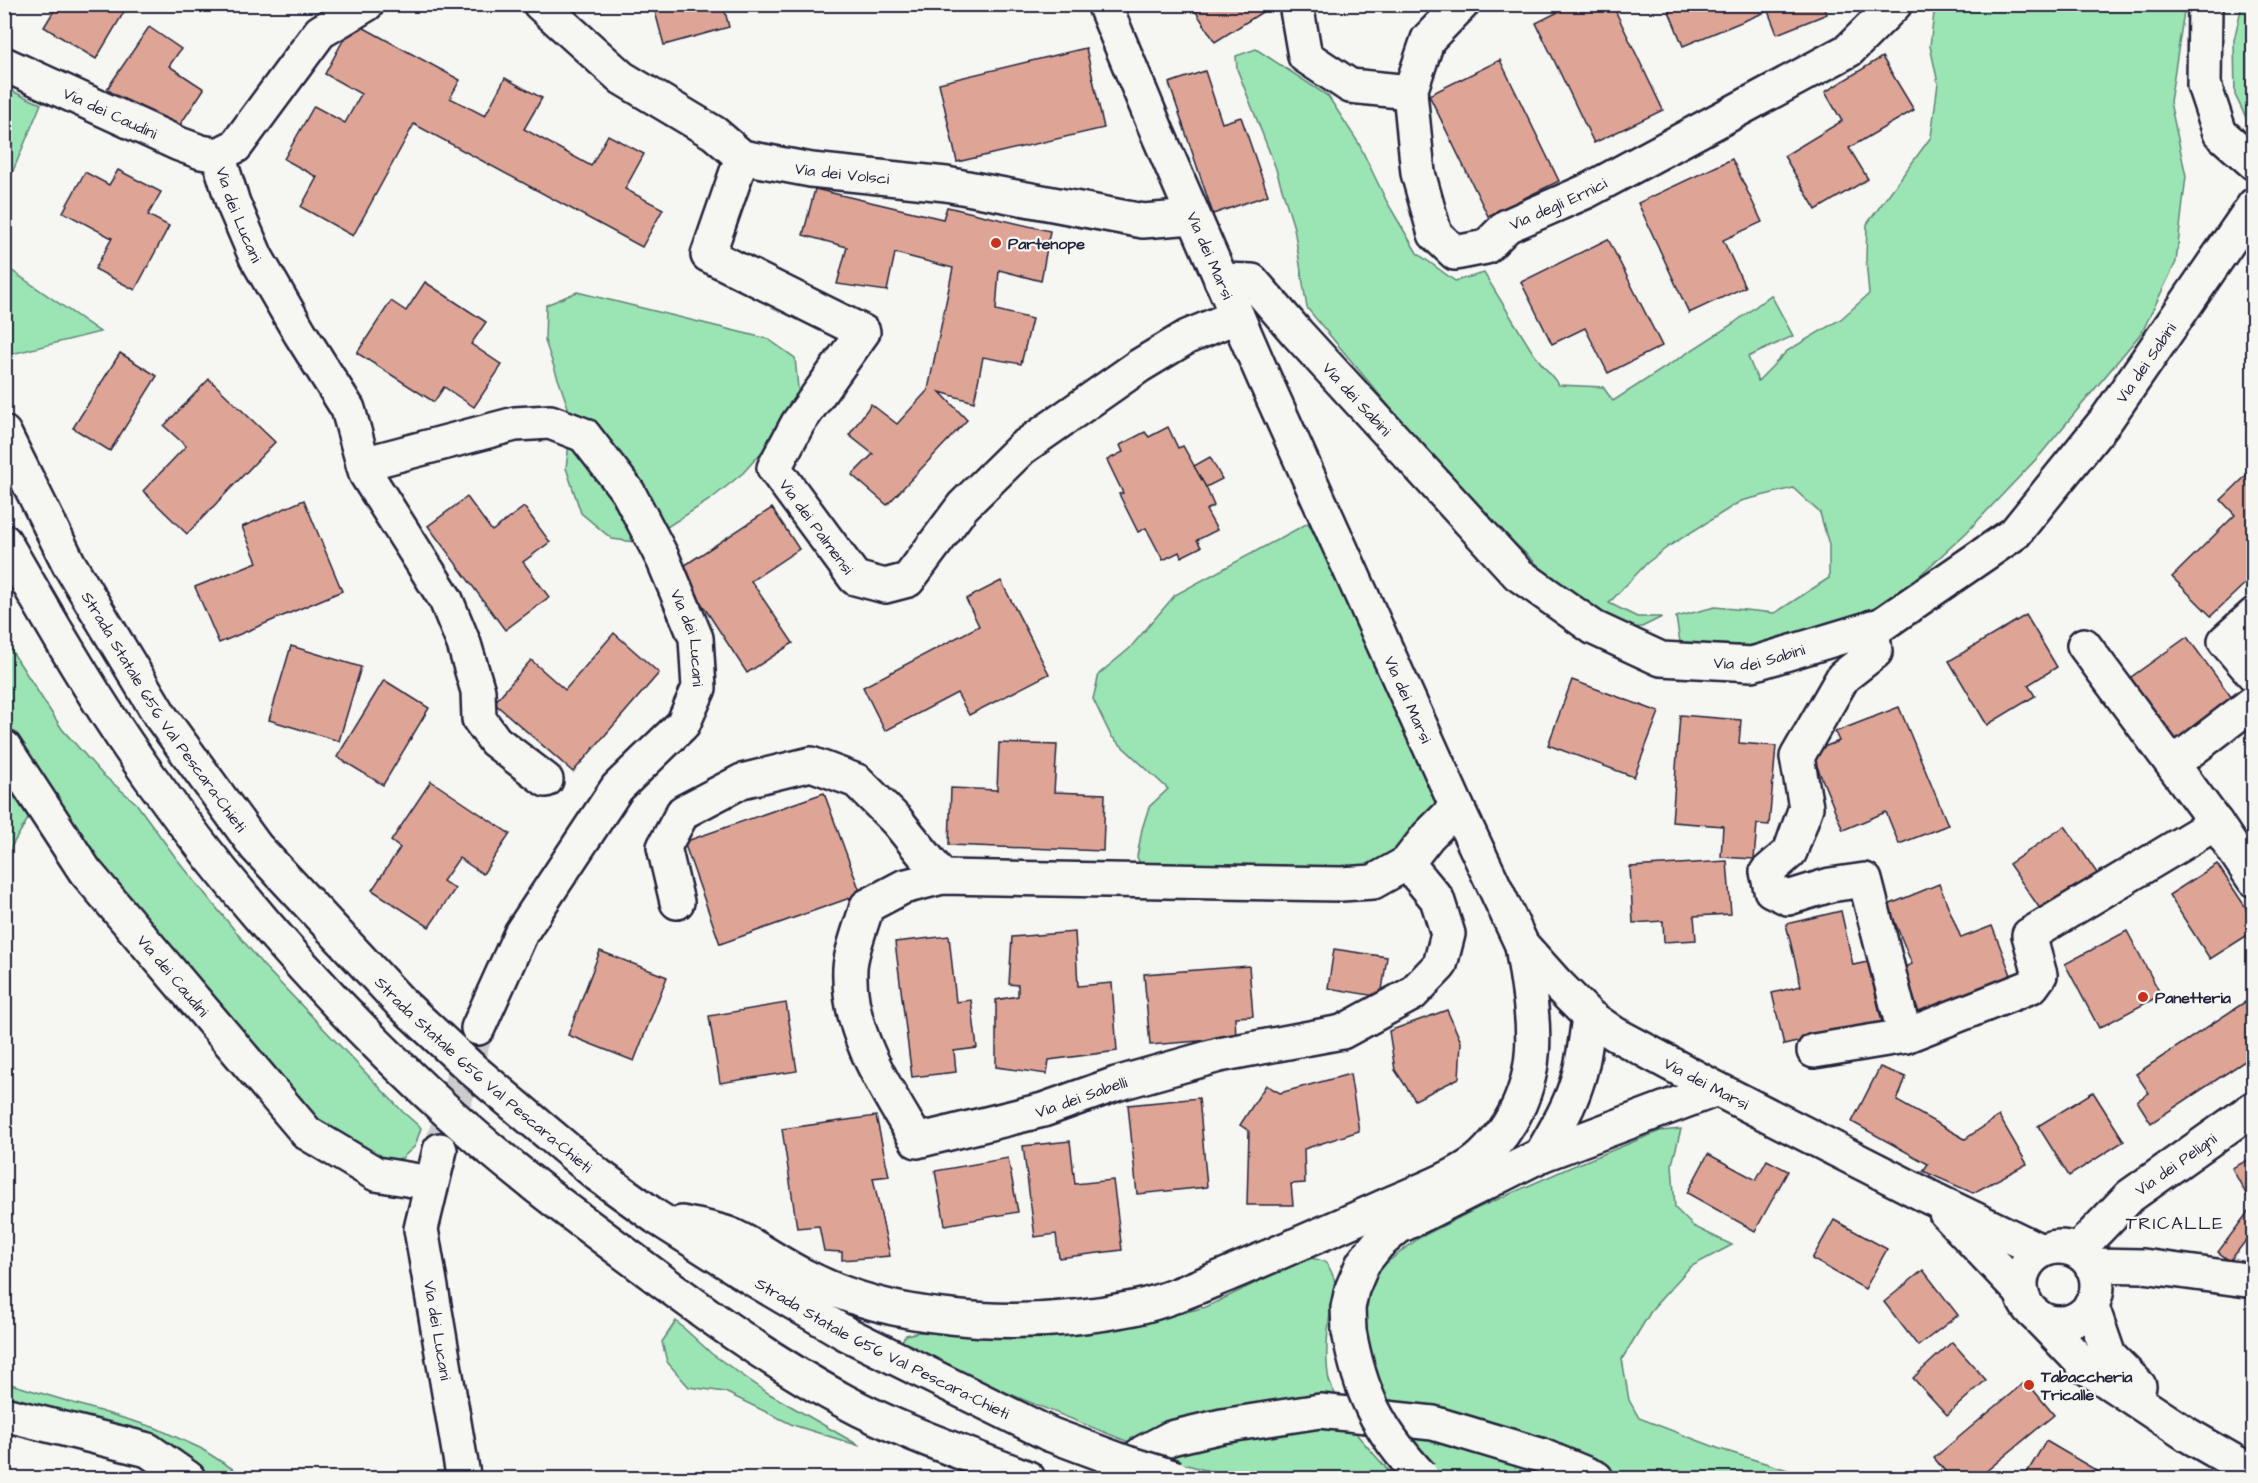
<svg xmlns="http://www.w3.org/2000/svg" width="2258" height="1483" font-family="'Architects Daughter',sans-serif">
	<rect width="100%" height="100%" fill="#f6f6f2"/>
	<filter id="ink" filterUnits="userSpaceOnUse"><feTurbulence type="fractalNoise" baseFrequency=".0167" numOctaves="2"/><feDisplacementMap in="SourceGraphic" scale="12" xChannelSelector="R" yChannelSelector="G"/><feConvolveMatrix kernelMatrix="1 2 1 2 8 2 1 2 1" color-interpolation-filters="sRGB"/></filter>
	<g filter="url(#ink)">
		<!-- green -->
		<g fill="#9be4b3" stroke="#5e8377" stroke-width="1.5">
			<path d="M1935 5H2185L2170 102 2186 176 2176 262 2142 332 2040 455 1966 533 1894 599 1844 622 1772 647 1680 642 1676 617 1715 607 1775 613 1829 578V545L1820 513 1793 488 1741 501 1669 546 1647 563 1609 603 1637 617H1662L1642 627 1616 628 1585 610 1458 489 1307 308 1294 228 1275 166 1237 69 1236 56 1256 49 1328 96 1358 142 1387 202 1417 253 1455 281 1484 273 1533 353 1559 385 1603 387 1613 401 1734 323 1771 295 1793 336 1748 357 1758 381 1787 351 1841 319 1869 294 1866 260 1867 224 1931 137 1938 83 1930 46Z"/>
			<path d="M2242 5H2253V132L2235 95 2234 40Z"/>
			<path d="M5 88 41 104 5 190Z"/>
			<path d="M4 266H5L100 332 8 355 4 348Z"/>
			<path d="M577 292 768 339 795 358 799 398 775 437 743 473 711 499 642 543 612 539 581 513 566 468 572 419 545 341 546 305Z"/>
			<path d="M1308 523 1328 562 1441 812 1400 862 1360 875 1143 870 1137 857 1142 829 1149 807 1168 789 1111 736 1093 699 1099 674 1129 649 1175 595Z"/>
			<path d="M4 639 62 729 102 774 136 803 176 858 262 964 403 1112 421 1128 415 1146 402 1158 378 1162 344 1147 227 1031 5 742Z"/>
			<path d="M4 755 37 804 5 857H4Z"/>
			<path d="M1681 1129 1672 1164 1675 1208 1693 1226 1732 1245 1690 1267 1653 1308 1622 1359 1629 1400 1639 1418 1720 1449 1813 1478H1607L1385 1414 1360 1359 1363 1295 1381 1267 1419 1238 1478 1208 1571 1167 1660 1131Z"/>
			<path d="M1307 1258C1331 1259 1329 1267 1337 1287 1328 1309 1324 1356 1329 1380 1331 1389 1339 1400 1344 1409L1136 1445 923 1359 900 1343 906 1335 919 1332 1004 1338 1130 1326 1206 1307Z"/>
			<path d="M676 1321 712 1354 768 1393 860 1446 793 1425 725 1392 689 1387 667 1362 662 1342Z"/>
			<path d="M4 1382 156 1428 200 1448 247 1478H200L5 1404Z"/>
			<path d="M1393 1423 1580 1478H1438L1412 1454Z"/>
			<path d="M1352 1424 1358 1436 1395 1478H1234L1169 1460 1172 1451 1179 1443Z"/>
		</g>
		<!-- building -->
		<g fill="#dea597" stroke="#22223b" stroke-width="1.5">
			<path d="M58 4H123L127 7 96 59 44 27Z"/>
			<path d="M653 4H723L729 27 664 45Z"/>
			<path d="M1191 4H1275L1215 42Z"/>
			<path d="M1574 4H1612L1663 110 1594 143 1536 23Z"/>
			<path d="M1666 4H1823L1827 14 1777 34 1768 11 1683 46Z"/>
			<path d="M353 22 460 80 450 98 485 116 505 78 542 98 524 129 591 166 608 135 644 154 625 189 663 209 642 247 414 124 353 236 301 207 317 177 284 159 314 106 345 123 361 94 325 74Z"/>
			<path d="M149 27 181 49 169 66 204 89 174 134 107 89Z"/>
			<path d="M1086 48 1104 128 957 162 939 83Z"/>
			<path d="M1882 57 1914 110 1849 148 1868 179 1816 210 1784 156 1842 121 1825 92Z"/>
			<path d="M1500 60 1559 181 1488 216 1429 95Z"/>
			<path d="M1205 71 1222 123 1241 117 1268 195 1213 214 1169 83Z"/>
			<path d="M1732 159 1762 222 1723 240 1745 287 1689 313 1638 203Z"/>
			<path d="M118 170 161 192 148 215 169 226 135 290 95 269 112 238 63 212 85 172 109 185Z"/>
			<path d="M815 189 943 219 947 207 1050 231 1041 281 999 270 996 310 1032 319 1021 364 983 357 974 402 940 392 967 420 887 505 852 475 873 454 849 435 871 404 897 424 928 390 953 268 895 253 887 291 837 284 847 247 803 235Z"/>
			<path d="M1608 239 1662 346 1608 373 1585 328 1552 344 1521 282Z"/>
			<path d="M425 282 486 322 471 344 502 365 474 407 444 387 434 402 357 353 391 301 406 311Z"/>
			<path d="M120 353 157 376 110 451 73 428Z"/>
			<path d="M209 379 275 442 187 534 143 491 186 446 164 426Z"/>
			<path d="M1168 427 1178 448 1183 446 1206 487 1214 506 1206 510 1217 530 1197 540 1201 547 1181 557 1179 552 1163 560 1146 528 1138 532 1119 494 1123 493 1107 460 1123 452 1120 445 1145 432 1149 437Z"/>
			<path d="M1210 457 1222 479 1206 487 1194 466Z"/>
			<path d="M2254 468V575L2211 616 2172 577 2235 515 2221 500Z"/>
			<path d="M467 497 492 531 524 507 550 542 523 562 549 597 505 630 428 526Z"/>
			<path d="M304 500 342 591 219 643 195 587 257 562 242 527Z"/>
			<path d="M772 508 799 549 751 581 793 643 747 673 679 569Z"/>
			<path d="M1001 581 1049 674 969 715 957 693 885 731 863 687 979 626 966 599Z"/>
			<path d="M2026 615 2057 667 2028 685 2035 696 1987 725 1949 661Z"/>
			<path d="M614 633 659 673 573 772 494 703 531 660 565 690Z"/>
			<path d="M2187 637 2235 702 2175 746 2127 680Z"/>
			<path d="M291 646 361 667 339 741 269 720Z"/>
			<path d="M384 680 429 708 383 785 337 757Z"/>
			<path d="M1572 680 1659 712 1634 777 1548 745Z"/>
			<path d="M1899 707 1948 825 1899 844 1886 812 1843 830 1811 752 1839 741 1835 732Z"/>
			<path d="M1680 715 1741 720 1739 743 1776 746 1769 825 1757 824 1754 859 1721 857 1723 826 1672 822Z"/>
			<path d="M999 743 1057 745 1054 792 1105 794 1103 851 949 845 951 788 997 790Z"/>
			<path d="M431 781 510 834 483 874 459 858 443 881 455 889 429 927 372 890 400 848 391 841Z"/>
			<path d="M824 793 861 894 720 944 684 842Z"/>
			<path d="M2065 826 2101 879 2045 916 2009 864Z"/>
			<path d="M1727 861 1731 914 1694 916 1696 940 1664 942 1663 921 1633 923 1630 867Z"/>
			<path d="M2217 864 2254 920V931L2210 959 2169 895Z"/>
			<path d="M1939 884 1961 938 1992 926 2015 985 1923 1022 1902 968 1912 964 1888 905Z"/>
			<path d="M1841 911 1853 965 1868 962 1882 1022 1784 1045 1772 993 1801 986 1786 924Z"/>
			<path d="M2127 931 2161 995 2099 1028 2065 964Z"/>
			<path d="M1075 932 1078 986 1112 983 1117 1051 1049 1060 1047 1074 996 1067V1000L1018 996V985L1009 984 1012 937Z"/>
			<path d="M949 936 956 1002 971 1000 977 1048 954 1051 956 1072 912 1077 895 942Z"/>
			<path d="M1334 949 1387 957 1381 997 1328 988Z"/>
			<path d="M600 951 667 977 634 1061 568 1035Z"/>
			<path d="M1249 966 1253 1016 1235 1017 1236 1038 1150 1045 1144 974Z"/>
			<path d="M2254 996V1055L2151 1123 2137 1101 2149 1093 2136 1074Z"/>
			<path d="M786 1003 797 1071 720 1083 709 1016Z"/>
			<path d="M1447 1010 1461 1042 1459 1078 1415 1100 1395 1070 1389 1031Z"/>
			<path d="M1880 1067 1906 1077 1897 1101 1965 1139 1999 1116 2027 1164 1973 1193 1923 1171 1928 1164 1852 1122Z"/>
			<path d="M1350 1074 1359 1131 1304 1149 1305 1183 1291 1184 1293 1205H1247L1249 1131 1240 1125 1266 1085 1280 1093Z"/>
			<path d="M2093 1092 2124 1141 2069 1176 2038 1126Z"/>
			<path d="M1199 1098 1207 1187 1137 1194 1128 1105Z"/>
			<path d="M876 1116 889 1176 873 1178 890 1256 842 1260V1252L824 1251 819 1226 797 1228 782 1129Z"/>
			<path d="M1070 1141 1075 1184 1113 1180 1122 1250 1059 1258 1056 1234 1035 1237 1023 1146Z"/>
			<path d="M1708 1154 1756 1180 1767 1160 1788 1171 1755 1231 1687 1193Z"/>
			<path d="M2254 1157V1204L2252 1205 2232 1168Z"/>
			<path d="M1008 1158 1018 1212 945 1225 935 1171Z"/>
			<path d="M2248 1212 2254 1216V1230L2230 1261 2218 1252Z"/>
			<path d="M1834 1220 1887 1249 1865 1289 1812 1259Z"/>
			<path d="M1923 1270 1958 1315 1918 1346 1884 1302Z"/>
			<path d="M1952 1342 1986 1380 1947 1415 1913 1378Z"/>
			<path d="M2026 1381 2054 1415 1978 1478H1951L1934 1458Z"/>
			<path d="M2046 1441 2099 1472 2095 1478H2029L2025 1476Z"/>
		</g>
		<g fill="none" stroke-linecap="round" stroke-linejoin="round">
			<!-- minor-tunnel -->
			<path stroke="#cccccd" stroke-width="33" stroke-dasharray="33 16" stroke-linecap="butt" d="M440 1150 478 1028"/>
			<defs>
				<g id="minor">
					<path id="s1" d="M540 4 622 78 714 133 742 157 811 170 946 184 1143 221 1193 217"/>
					<path d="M1296 4 1305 56 1350 86 1410 92"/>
					<path id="s2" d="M1462 4 1428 39 1410 92 1418 173 1435 234 1455 253 1486 247 1507 226 1587 191 1849 50 1895 4"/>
					<path d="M2205 4 2204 85 2220 133 2254 163"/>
					<path id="s3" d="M4 64 179 144 201 152 218 155"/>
					<path id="s4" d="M218 155 233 203 256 257 300 333 348 409 366 474 446 600 464 644 478 691 479 719 495 741 546 780"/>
					<path d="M218 155 236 146 320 32 367 4"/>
					<path id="s5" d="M742 157 708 255 863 332 798 423 774 468 855 578 885 586 908 580 963 506 1022 448 1139 366 1187 337 1237 316"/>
					<path id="s6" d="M1221 280 1252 281 1297 333 1518 574 1594 628 1661 659 1752 664 1881 625 2015 533 2106 420 2254 205"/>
					<path id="s7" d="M363 464 515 424 550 422 584 435 628 492 663 559 696 638 699 688 683 724 617 788 521 933 478 1028"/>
					<path d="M2254 615 2225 641 2254 675"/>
					<path d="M1872 627 1875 652 1843 677 1797 757 1806 807 1790 852 1767 872 1771 890 1788 898 1830 885 1865 880 1905 1036 2032 986 2040 975 2029 935 2216 823 2254 880"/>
					<path d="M2084 645 2216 823"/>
					<path id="s8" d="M4 747 85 871 307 1133 376 1174 431 1183"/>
					<path d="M2173 764 2254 702"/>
					<path id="s9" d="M1407 863 1373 882 1341 884 942 877 903 887 867 906C862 924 851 950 850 968 847 1032 886 1089 917 1141L1043 1110 1116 1084 1219 1055 1342 1032 1412 994 1440 965 1448 934 1437 899 1407 863 1428 836 1457 807"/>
					<path d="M677 902 664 847 683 812 742 781 811 764 857 781 897 821 942 877"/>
					<path d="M1814 1051 1905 1036"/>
					<path id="s10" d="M440 1150 421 1229 463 1475 461 1478"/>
					<path d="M2091 1265 2143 1266 2254 1281"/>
					<path d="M4 1414 148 1450 188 1478"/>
				</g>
				<g id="secondary">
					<path id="s11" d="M1104 4 1158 134 1264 378 1457 807 1522 945 1557 984 1589 1016 1615 1034 1717 1089 1933 1199 2041 1251"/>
					<path d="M1946 1213 2021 1292"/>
				</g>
				<g id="primary">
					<circle cx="2059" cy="1285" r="38"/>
					<path id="s12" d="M2077 1251 2130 1196 2254 1108"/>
					<path d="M2091 1304 2109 1356 2139 1386"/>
					<path d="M2036 1315 2087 1368 2188 1435 2254 1473"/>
				</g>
				<g id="trunk">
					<path id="s13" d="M4 433 69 564 161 717 256 847 401 1003 472 1069 537 1124 598 1175 656 1217 755 1280 845 1333 1049 1434"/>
					<path d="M4 541C50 621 96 702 150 777 237 898 337 1011 448 1112 505 1164 569 1212 631 1258 699 1309 769 1361 844 1401 901 1432 967 1454 1028 1478"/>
					<path d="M1541 1155C1554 1132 1568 1110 1576 1085 1584 1063 1586 1039 1589 1016"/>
					<path d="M682 1223C699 1227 719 1229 735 1237 759 1248 781 1265 806 1277 851 1300 901 1312 951 1317 1012 1324 1074 1320 1134 1308 1167 1301 1199 1286 1231 1273 1282 1251 1334 1229 1385 1206 1412 1194 1454 1179 1477 1161 1486 1154 1496 1142 1503 1133 1547 1071 1532 1014 1522 945"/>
					<path d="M1349 1331 1348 1308 1352 1289 1363 1263 1378 1244 1398 1227 1541 1155 1717 1089"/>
					<path d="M1115 1478 1124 1468 1144 1452 1171 1438 1222 1426 1320 1411 1433 1423 1540 1455 1596 1478"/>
				</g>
			</defs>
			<!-- minor casing -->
			<use href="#minor" stroke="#22223b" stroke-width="38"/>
			<!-- secondary casing -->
			<use href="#secondary" stroke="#22223b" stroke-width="38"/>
			<!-- primary casing -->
			<use href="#primary" stroke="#22223b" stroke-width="38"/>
			<!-- trunk casing -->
			<use href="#trunk" stroke="#22223b" stroke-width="38"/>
			<!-- minor -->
			<use href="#minor" stroke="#f6f6f2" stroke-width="33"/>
			<!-- secondary -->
			<use href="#secondary" stroke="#f6f6f2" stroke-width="33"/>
			<!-- primary -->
			<use href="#primary" stroke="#f6f6f2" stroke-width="33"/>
			<!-- trunk -->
			<use href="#trunk" stroke="#f6f6f2" stroke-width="33"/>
			<defs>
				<g id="trunk-bridge">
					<path d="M1349 1331C1360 1393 1378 1430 1421 1476"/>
					<path d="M1049 1434 1127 1463 1176 1478"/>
				</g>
			</defs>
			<!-- trunk-bridge casing -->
			<use href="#trunk-bridge" stroke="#22223b" stroke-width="38" stroke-linecap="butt"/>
			<!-- trunk-bridge -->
			<use href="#trunk-bridge" stroke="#f6f6f2" stroke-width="33"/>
		</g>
	</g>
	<!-- markers -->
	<g fill="#c8321e" stroke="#f6f6f2" stroke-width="2">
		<circle cx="996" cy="243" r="6"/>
		<circle cx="2143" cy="997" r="6"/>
		<circle cx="2029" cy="1385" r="6"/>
	</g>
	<g text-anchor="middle" stroke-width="4.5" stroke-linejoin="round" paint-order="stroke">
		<!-- street labels -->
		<g font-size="16" fill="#22223b" stroke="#f6f6f2">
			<text dy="6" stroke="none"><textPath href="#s3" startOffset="117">Via dei Caudini</textPath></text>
			<text dy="6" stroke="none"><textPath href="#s1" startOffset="356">Via dei Volsci</textPath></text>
			<text dy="6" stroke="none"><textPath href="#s2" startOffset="394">Via degli Ernici</textPath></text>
			<text dy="6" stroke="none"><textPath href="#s4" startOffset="63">Via dei Lucani</textPath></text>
			<text dy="6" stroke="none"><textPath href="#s11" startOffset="273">Via dei Marsi</textPath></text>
			<text dy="6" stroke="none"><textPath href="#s6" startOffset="1197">Via dei Sabini</textPath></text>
			<text dy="6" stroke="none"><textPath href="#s6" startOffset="189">Via dei Sabini</textPath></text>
			<text dy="6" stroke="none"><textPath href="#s5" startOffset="512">Via dei Palmensi</textPath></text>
			<text dy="6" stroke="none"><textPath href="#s7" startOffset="460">Via dei Lucani</textPath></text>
			<text dy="6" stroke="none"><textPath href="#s6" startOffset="693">Via dei Sabini</textPath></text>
			<text dy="6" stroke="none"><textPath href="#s11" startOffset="759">Via dei Marsi</textPath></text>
			<text dy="6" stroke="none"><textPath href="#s13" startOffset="322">Strada Statale 656 Val Pescara-Chieti</textPath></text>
			<text dy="6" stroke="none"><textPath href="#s8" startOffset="285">Via dei Caudini</textPath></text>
			<text dy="6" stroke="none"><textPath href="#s13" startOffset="808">Strada Statale 656 Val Pescara-Chieti</textPath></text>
			<text dy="6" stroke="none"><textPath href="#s11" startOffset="1263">Via dei Marsi</textPath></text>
			<text dy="6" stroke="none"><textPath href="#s9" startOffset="974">Via dei Sabelli</textPath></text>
			<text dy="6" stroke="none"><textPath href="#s12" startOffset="132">Via dei Peligni</textPath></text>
			<text dy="6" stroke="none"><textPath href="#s10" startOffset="184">Via dei Lucani</textPath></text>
			<text dy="6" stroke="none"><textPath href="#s13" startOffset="1294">Strada Statale 656 Val Pescara-Chieti</textPath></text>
		</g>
		<!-- poi labels -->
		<g font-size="16" font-weight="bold" fill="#22223b" stroke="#f6f6f2" text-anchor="start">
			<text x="1008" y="249">Partenope</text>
			<text x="2155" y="1003">Panetteria</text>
			<text x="2041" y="1382">Tabaccheria<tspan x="2041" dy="18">Tricalle</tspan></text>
		</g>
		<!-- neighbourhood labels -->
		<g font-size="18" letter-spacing="1.5" fill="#22223b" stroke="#f6f6f2">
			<text x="2175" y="1229">TRICALLE</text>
		</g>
	</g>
	<!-- margin -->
	<rect width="2258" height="1483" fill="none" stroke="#f6f6f2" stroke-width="24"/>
	<rect x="12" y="12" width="2234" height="1459" fill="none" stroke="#22223b" stroke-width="2" filter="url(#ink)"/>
</svg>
